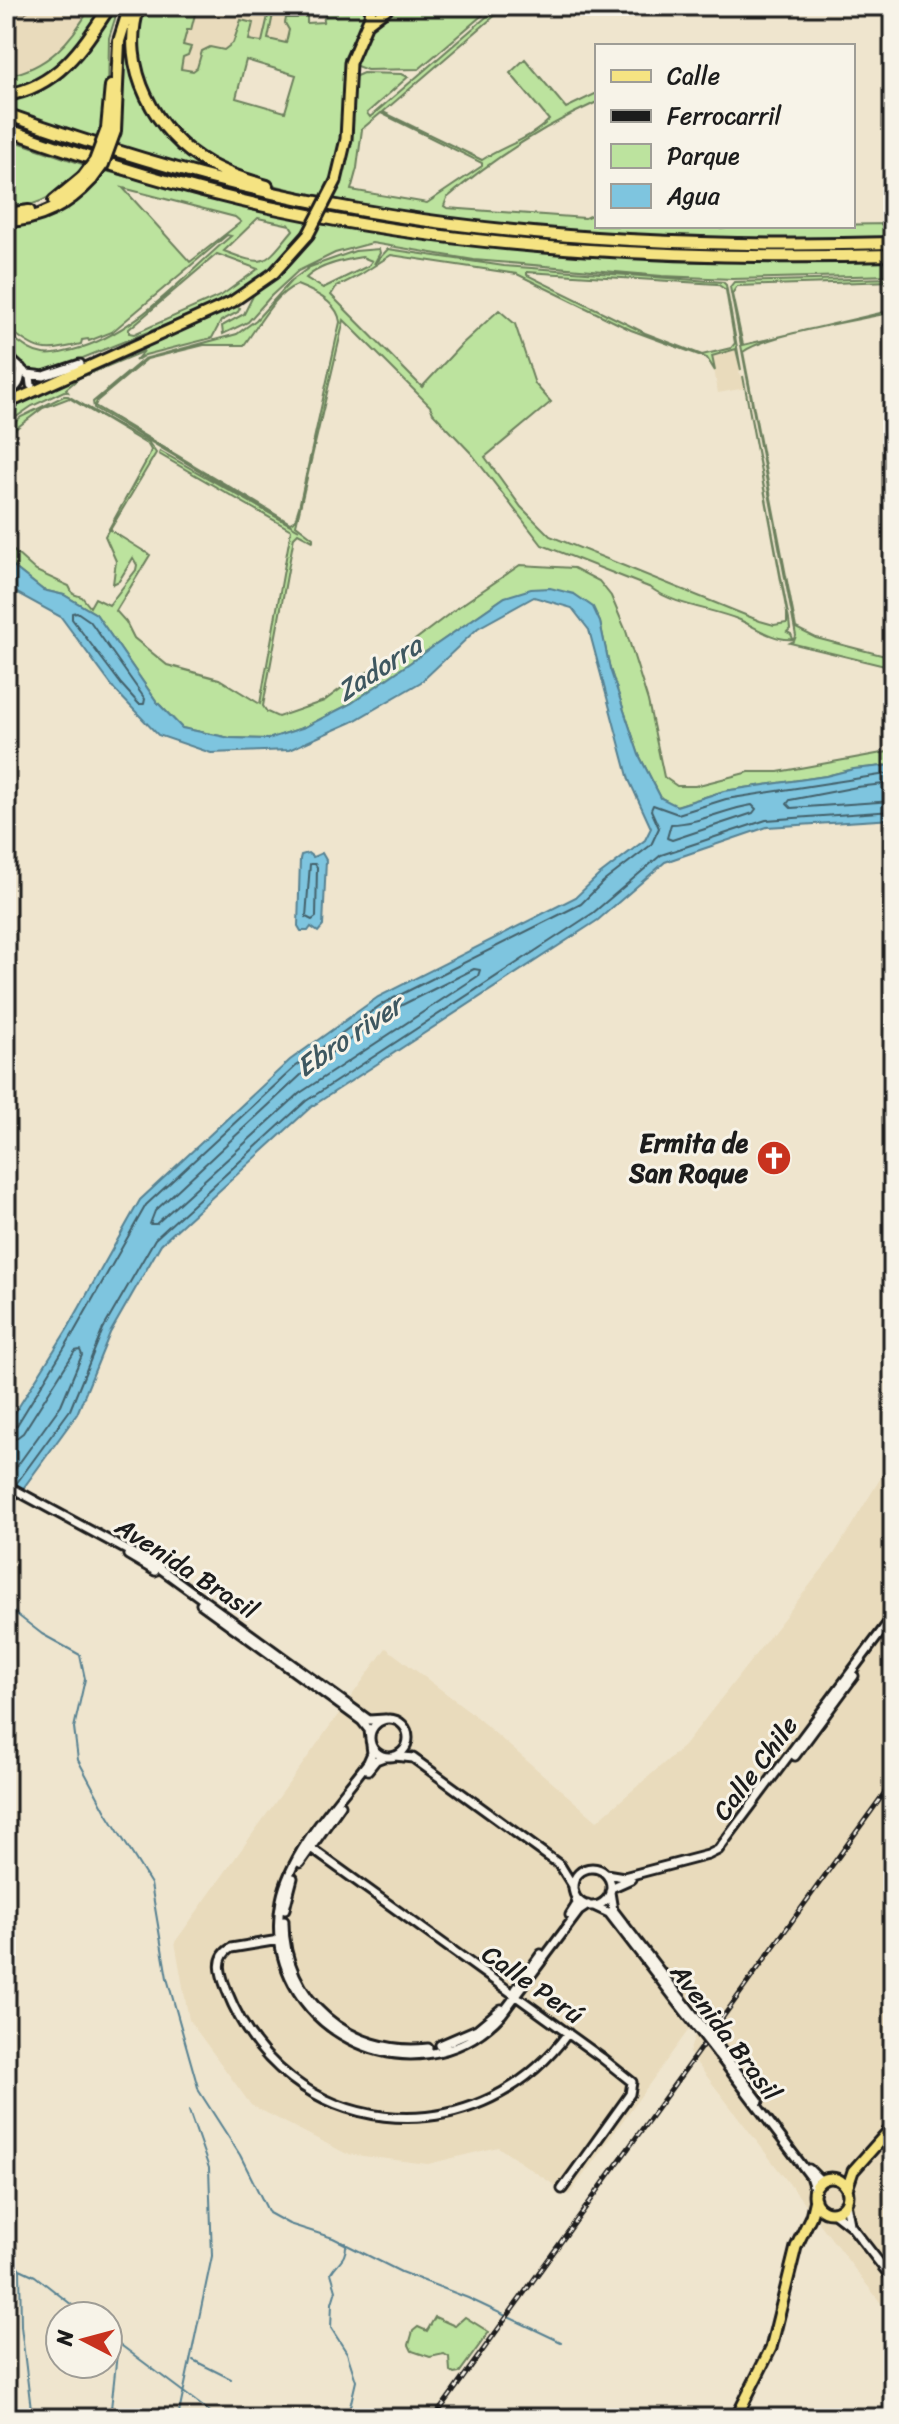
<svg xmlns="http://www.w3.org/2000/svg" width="899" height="2424" font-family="Sriracha,sans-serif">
  <rect width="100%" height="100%" fill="#efe5ce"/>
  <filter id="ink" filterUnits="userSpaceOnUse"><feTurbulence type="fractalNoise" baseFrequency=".0125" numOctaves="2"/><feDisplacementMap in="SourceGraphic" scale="16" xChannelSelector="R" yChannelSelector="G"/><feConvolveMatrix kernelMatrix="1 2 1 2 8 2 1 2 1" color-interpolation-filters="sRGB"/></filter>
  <g filter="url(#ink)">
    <path fill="#e9dbbc" d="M 6,6 L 91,6 L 79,28 L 55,56 L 38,66 L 6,76 Z
      M 197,6 L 249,6 L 248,11 L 268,16 L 262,42 L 238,34 L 234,43 L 224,50 L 202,51 L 197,68 L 193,71 L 181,69 L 183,57 L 190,47 L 183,46 L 187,29 L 191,30 Z
      M 281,6 L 300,8 L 297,19 L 291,18 L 286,43 L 268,39 L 273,14 L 279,14 Z
      M 737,348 L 741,370 L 739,372 L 742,376 L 745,388 L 718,393 L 712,356 Z
      M 893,1458 L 893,2319 L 689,2053 L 703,2010 L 569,2195 L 498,2147 L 428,2164 L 347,2154 L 251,2105 L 189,2020 L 175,1942 L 386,1648 L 468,1710 L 597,1821 L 684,1746 L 834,1554 Z"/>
    <path fill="#bce39e" stroke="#6c805d" stroke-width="2" fill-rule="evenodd" d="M 91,6 L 105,6 L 79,45 L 41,80 L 6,92 L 6,76 C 48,68 71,42 91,6 Z
      M 112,6 L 119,6 L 109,38 L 108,99 L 121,116 L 123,44 L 135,6 L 130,49 L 159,123 L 238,180 L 66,131 L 6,109 L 6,98 L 37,89 Z
      M 142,6 L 197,6 L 191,30 L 187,30 L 183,45 L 191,47 L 188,55 L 183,57 L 181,69 L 193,71 L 197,68 L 202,51 L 210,47 L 224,50 L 233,43 L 241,20 L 253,23 L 249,40 L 262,42 L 268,16 L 251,15 L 249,6 L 281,6 L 279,15 L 273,14 L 268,39 L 286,43 L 289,30 L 285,23 L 286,18 L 297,18 L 299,8 L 294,6 L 307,6 L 307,23 L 323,22 L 326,12 L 324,6 L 367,6 L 365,17 L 344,59 L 349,145 L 354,77 L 363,73 L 402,74 L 408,77 L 367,113 L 370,117 L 499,6 L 506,6 L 383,112 L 482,160 C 504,146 530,139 549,120 L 510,73 L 525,59 L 566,108 L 597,93 L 597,102 C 544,126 491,160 447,198 L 444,206 L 447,208 L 585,218 L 597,212 L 597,226 L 716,226 L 721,229 L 739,226 L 893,224 L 893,238 C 712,241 528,237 350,202 C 298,191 239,182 195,150 C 160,125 136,79 136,36 C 136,26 140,15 142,6 ZM 246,60 L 296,75 L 285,112 L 236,98 ZM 381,113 L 482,163 L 482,166 L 427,203 L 351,190 L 357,168 L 362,129 Z
      M 409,6 L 493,6 L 419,69 L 367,70 L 354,65 L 373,22 L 388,13 Z
      M 6,117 L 352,212 L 379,219 L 363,221 L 244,198 L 109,162 L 6,126 Z
      M 6,138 L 88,166 C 59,192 46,205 6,210 Z
      M 102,170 C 200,196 297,221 397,236 C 561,260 728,263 893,260 L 893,275 L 732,279 L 662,276 L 474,260 L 372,243 L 335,253 L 298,271 L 271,296 L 248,322 L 223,334 L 222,326 L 244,314 L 254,294 L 288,265 L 311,237 C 280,262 250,286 215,305 L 48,372 L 33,373 L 6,352 L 6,333 C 18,340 28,352 43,354 C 53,356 63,352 73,350 C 136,334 182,277 231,236 L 227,235 L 112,332 L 89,341 L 88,339 L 82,340 L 81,344 C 41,353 39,352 6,327 L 6,226 L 35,220 ZM 123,188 L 235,217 L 241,222 L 190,262 ZM 258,218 L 290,225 L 293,230 C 264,264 268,268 224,251 ZM 217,254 L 258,269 L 222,295 L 134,334 L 129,333 L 129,329 Z
      M 406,222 L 534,235 L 893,246 L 893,251 C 765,253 638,251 511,239 C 474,236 430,238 397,223 Z
      M 379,249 L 380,253 L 374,264 L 388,249 L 504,266 L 723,282 L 726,285 L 741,370 L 736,349 L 712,356 L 715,371 L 707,358 L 631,330 L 517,274 L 391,255 L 360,275 L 336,287 L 331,295 L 422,387 L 461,345 L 499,310 L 515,324 L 535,384 L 551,402 L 485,457 L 521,507 L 550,536 L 760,621 L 774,625 L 787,623 L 787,613 L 743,376 L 789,620 L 790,629 L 787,632 L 791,634 L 793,639 C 775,641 756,628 740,620 C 711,608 676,606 651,588 L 542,545 L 471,453 L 433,413 L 430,406 L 344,320 L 296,525 L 313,538 L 313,541 L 298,533 L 294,537 L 263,706 L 267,712 L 278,717 L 324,701 L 358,676 L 378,668 L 457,608 L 520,565 L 574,568 L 599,581 L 611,596 L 626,631 L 648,701 L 664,777 L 677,786 L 695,786 L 749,772 L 778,772 L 893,751 L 893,765 L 854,769 L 826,776 L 724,791 L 676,806 L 661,798 L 639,755 L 610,669 L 600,622 L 593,608 L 574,594 L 505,597 L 352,703 L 305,727 L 269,739 L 230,738 L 182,728 L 157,702 L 96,614 L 64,595 L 43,590 L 6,561 L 6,544 L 36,571 L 69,586 L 73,594 L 82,597 L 90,607 L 95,598 L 109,605 L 136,570 L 137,565 L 133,558 L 119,581 L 113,584 L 116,561 L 105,536 L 148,458 L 151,450 L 148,445 L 69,398 L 43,408 L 6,436 L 6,429 L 21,417 L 64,396 L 68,396 L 149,443 L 156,453 L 110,530 L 150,555 L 116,611 L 126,622 L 134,638 L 167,665 L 219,679 L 260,704 L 291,530 L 159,454 L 160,451 L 299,530 L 94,408 L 93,402 L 144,359 L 237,334 L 256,320 L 291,281 L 310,267 L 355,251 ZM 362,257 L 372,261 L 368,266 L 323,288 L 306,278 C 319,265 344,260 362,257 ZM 527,272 L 717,284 L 726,290 L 735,343 L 731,348 L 702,355 L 645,333 L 527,275 ZM 297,285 C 313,291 338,302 340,322 L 299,507 L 295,520 L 290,523 L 95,406 L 97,401 L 147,359 L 204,345 L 244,345 C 258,326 275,293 297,285 Z
      M 893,278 L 893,281 L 737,286 L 732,294 L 743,345 L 893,310 L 893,312 C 859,320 767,334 743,352 L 796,628 L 816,638 L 893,658 L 893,668 L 790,643 L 794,641 L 796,636 L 730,287 L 734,282 Z
      M 235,306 L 240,308 L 238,312 L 221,321 L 212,338 L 145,355 L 135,361 L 144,351 L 79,378 L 66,389 L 68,392 L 64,391 L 32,406 L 6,424 L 6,407 Z
      M 435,2317 L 455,2326 L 465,2317 L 489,2332 L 459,2373 L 454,2374 L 450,2371 L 449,2357 L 444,2354 L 430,2357 L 412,2351 L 409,2345 L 413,2331 L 418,2327 L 427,2331 Z"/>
    <path fill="#7ec5df" stroke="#578191" stroke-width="2" d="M 6,561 L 43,590 L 64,595 L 96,614 L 157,702 L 182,728 L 230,738 L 268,739 L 305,727 L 352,703 L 505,597 L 531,589 L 550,588 L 574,594 L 593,607 L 600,622 L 610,669 L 639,755 L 661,798 L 677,806 L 724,791 L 826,776 L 854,769 L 893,765 L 893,819 L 767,827 L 665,862 L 598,920 L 311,1107 L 161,1244 L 110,1333 L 77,1414 L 6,1512 L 6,1427 L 68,1328 L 140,1200 L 290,1060 L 378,997 L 576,897 L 598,876 L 645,840 L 651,828 L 629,780 L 589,630 L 572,608 L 534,597 L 478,628 L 421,682 L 352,722 L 289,750 L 211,753 L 158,735 L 115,690 L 61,617 L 6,587 Z
      M 308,853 L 313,857 L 322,853 L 326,860 L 323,926 L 318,932 L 311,927 L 308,931 L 301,931 L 298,926 L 300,859 L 301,855 Z"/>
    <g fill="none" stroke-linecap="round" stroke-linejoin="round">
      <path stroke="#43606a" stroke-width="2" d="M 72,613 L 77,612 L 90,621 L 145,699 L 144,704 L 139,704 L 121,684 L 72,619 Z
        M 893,783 L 857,787 L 790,800 L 787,804 L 791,808 L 893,801
        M 752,805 L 756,809 L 753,813 L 672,840 L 667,838 L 671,824 C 698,824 725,809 752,805 Z
        M 310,864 L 315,864 L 317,867 L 316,917 L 312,920 L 306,917 Z
        M 474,969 L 480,970 L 478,976 L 300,1093 L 156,1224 L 150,1224 L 155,1211 L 302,1074 L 388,1012 Z
        M 6,1430 L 17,1425 L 74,1332 L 146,1205 L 295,1067 L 382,1004 L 581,904 L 603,882 L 651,845 L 659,828 L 651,810 L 653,805 L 678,814 L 726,799 L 893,773
        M 6,1440 L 15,1439 L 23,1433 L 75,1351 L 80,1350 L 82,1355 L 61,1405 L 7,1480
        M 16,1484 L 70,1410 L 103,1329 L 155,1239 L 306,1101 L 593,913 L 661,855 L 766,820 L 893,811"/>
      <path stroke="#578191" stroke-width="2" d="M 6,1606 L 42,1634 L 80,1655 L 85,1679 L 74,1728 L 78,1760 L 106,1812 L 151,1884 L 167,1978 L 199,2091 L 240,2155 L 269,2213 L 289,2224 L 333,2238 L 401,2272 L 468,2298 L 561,2342
        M 6,2240 L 12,2246 L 14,2262 L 20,2269 L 35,2276 L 86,2316
        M 346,2243 C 347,2259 338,2261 331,2273 L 336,2290 L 332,2303 L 331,2328 L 347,2353 L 356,2381 L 349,2411
        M 20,2269 L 21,2326 L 32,2418
        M 108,2333 L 118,2343 L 218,2418
        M 193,2360 L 231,2379
        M 110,2418 L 118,2344
        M 178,2418 L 212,2256 L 209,2168 L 189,2111"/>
      <g stroke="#1c1c1c" stroke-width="13">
        <path id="minor" d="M 12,6 L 25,6
          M 6,355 L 30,377 L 31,385
          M 28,374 L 44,376 L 80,364
          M 6,394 C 19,387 21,382 21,368
          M 6,1485 L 158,1567 L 369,1720 L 385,1719
          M 128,1555 L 155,1571
          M 201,1604 L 362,1721 L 369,1730 L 370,1739
          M370 1738a19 19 0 1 1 38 0a19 19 0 1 1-38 0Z
          M 371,1745 L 372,1753 L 368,1762 C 338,1802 291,1850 281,1900 C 257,2025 415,2109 502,2014 L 579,1911 L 588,1905
          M 395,1756 L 413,1758 L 560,1865 L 573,1886
          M 795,1756 L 854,1676
          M 368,1770 L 376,1760 L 384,1757
          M 308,1846 L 602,2058 L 632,2082 L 630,2094 L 562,2189
          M 300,1863 L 341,1805
          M573 1887a19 19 0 1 1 38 0a19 19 0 1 1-38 0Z
          M 606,1874 L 624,1877 L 708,1855 L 718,1850 L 893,1616
          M 611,1888 L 631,1879
          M 610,1892 L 613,1910 L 699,2022
          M 594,1906 L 609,1913 L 696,2026
          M 285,1909 L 293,1878
          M 570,1915 L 577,1904 L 575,1895
          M 284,1921 C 283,2000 351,2057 428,2048
          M 279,1940 L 231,1948 C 214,1958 221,1975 227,1991 C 286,2141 474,2161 568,2033
          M 516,1989 L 541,1954
          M 440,2045 L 477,2029 L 501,2009
          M 720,2049 L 759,2101
          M 717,2053 L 810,2176 L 815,2192
          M 809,2169 L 819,2179 L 827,2179
          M 846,2203 L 850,2224
          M 833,2212 L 851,2226 L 893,2280"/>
      </g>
      <g stroke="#1c1c1c" stroke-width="15">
        <path id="major" d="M 368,23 L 389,7
          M 336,181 L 346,139 L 350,63 L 370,16 L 371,6
          M 6,404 L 232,302 L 274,273 L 308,235
          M814 2195a17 17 0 1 1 34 0a17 17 0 1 1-34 0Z
          M 847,2189 L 853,2171 L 893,2126
          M 736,2418 L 771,2348 L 796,2247 L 811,2216 L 815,2199"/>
      </g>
      <g stroke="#1c1c1c" stroke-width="16">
        <path id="highway" d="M 139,6 C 118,66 156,135 209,164 C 227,174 247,180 267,186
          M 6,95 C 58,87 83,47 110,6
          M 6,114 C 94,145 182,173 273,193 C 475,238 687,249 893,243
          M 6,129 C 95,161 186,190 279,209 C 480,251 688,260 893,255
          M 107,129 L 111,86
          M 115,131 L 119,41 L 130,6
          M 54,201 L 83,177
          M 6,214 L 29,211
          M 6,221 C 40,220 69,204 92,179"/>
      </g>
      <use href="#minor" stroke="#f7f3e8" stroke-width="7"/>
      <use href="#major" stroke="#f5e382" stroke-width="9"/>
      <use href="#highway" stroke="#f5e382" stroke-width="10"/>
      <g stroke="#1c1c1c" stroke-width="5">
        <path id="rail" d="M 434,2418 L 893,1781"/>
      </g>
      <use href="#rail" stroke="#f7f3e8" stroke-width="2" stroke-dasharray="6" stroke-linecap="butt"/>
      <g stroke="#1c1c1c" stroke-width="13" stroke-linecap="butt">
        <path id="minor-bridge" d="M 699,2022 L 720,2049
          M 696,2026 L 717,2053"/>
      </g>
      <g stroke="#1c1c1c" stroke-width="15" stroke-linecap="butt">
        <path id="major-bridge" d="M 308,235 L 336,181"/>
      </g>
      <g stroke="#1c1c1c" stroke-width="16" stroke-linecap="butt">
        <path id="highway-bridge" d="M 83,177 L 95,161 L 107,129
          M 92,179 L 103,164 L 115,131"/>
      </g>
      <use href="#minor-bridge" stroke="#f7f3e8" stroke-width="7"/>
      <use href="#major-bridge" stroke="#f5e382" stroke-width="9"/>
      <use href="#highway-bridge" stroke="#f5e382" stroke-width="10"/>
    </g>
  </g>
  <defs>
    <g id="church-disc" transform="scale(1.8)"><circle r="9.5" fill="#c8321e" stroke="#f7f3e8"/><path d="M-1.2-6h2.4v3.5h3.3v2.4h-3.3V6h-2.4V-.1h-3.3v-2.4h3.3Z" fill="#fff"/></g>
  </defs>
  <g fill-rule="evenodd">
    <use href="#church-disc" x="774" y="1158"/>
  </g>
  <g text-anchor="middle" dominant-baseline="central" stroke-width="6" stroke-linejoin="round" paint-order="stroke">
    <g font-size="26" font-weight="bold" fill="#1c1c1c" stroke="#f7f3e8" text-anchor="end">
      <text x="748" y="1143">Ermita de<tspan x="748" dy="30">San Roque</tspan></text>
    </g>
    <g font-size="26" fill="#1c1c1c" stroke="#f7f3e8">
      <text transform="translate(187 1568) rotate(33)">Avenida Brasil</text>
      <text transform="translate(755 1768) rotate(-53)">Calle Chile</text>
      <text transform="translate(533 1984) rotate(35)">Calle Perú</text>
      <text transform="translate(726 2032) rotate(53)">Avenida Brasil</text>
    </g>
    <g font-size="28" font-style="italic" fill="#3e5760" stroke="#f7f3e8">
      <text transform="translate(379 668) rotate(-33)">Zadorra</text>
      <text transform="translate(349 1036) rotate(-34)">Ebro river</text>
    </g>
  </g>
  <rect width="899" height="2424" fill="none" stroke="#f7f3e8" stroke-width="32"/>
  <rect x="16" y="16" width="867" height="2392" fill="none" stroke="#1c1c1c" stroke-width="3" filter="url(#ink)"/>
  <rect x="595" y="44" width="260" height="184" fill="#f7f3e8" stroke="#9f9d96" stroke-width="2"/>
  <rect x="611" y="70" width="40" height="12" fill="#f5e382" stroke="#9f9d96" stroke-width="2"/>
  <text x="667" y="84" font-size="24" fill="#1c1c1c">Calle</text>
  <rect x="611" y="110" width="40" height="12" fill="#1c1c1c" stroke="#9f9d96" stroke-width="2"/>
  <text x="667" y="124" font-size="24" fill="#1c1c1c">Ferrocarril</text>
  <rect x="611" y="144" width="40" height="24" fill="#bce39e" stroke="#9f9d96" stroke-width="2"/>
  <text x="667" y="164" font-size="24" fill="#1c1c1c">Parque</text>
  <rect x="611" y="184" width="40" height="24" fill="#7ec5df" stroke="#9f9d96" stroke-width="2"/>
  <text x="667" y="204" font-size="24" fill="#1c1c1c">Agua</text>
  <g transform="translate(84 2340) rotate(276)"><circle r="38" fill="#f7f3e8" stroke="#9f9d96" stroke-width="2"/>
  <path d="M0-6L14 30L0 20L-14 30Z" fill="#c8321e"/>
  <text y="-12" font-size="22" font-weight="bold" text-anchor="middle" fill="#1c1c1c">N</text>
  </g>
</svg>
